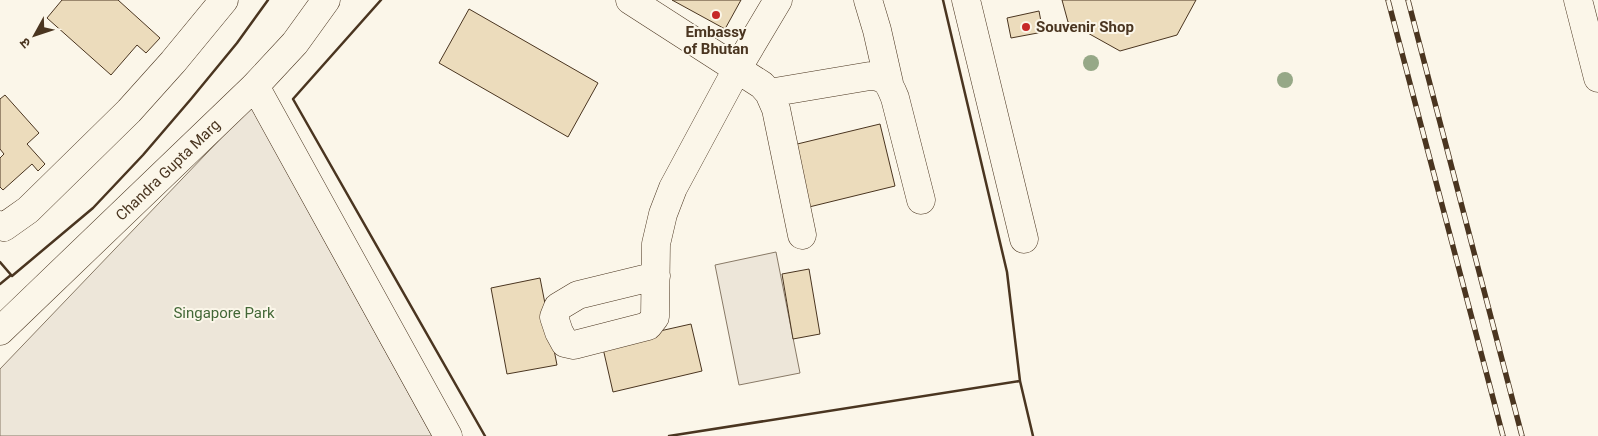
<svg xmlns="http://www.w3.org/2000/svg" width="1598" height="436" font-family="Roboto,'Noto Sans Devanagari',sans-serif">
  <rect width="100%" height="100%" fill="#fbf6e9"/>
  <path fill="#ede6d9" stroke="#887966" d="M 251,107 L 432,436 L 0,436 L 0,369 Z
    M 776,252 L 800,373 L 739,385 L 715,265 Z"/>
  <path fill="#ecdcbc" stroke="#4a3520" d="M 62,0 L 118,0 L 160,38 L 146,53 L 137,45 L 111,75 L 47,18 Z
    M 672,0 L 741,0 L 725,29 Z
    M 1062,0 L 1196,0 L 1177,35 L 1120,51 L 1068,22 Z
    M 469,9 L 598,83 L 568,137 L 439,63 Z
    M 1039,11 L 1043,32 L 1011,38 L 1007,18 Z
    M 5,95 L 39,133 L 27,144 L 45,164 L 38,171 L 32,164 L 3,190 L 0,187 L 0,158 L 4,154 L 0,149 L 0,99 Z
    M 880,124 L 895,186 L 805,208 L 789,146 Z
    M 809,269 L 820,334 L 793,339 L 782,274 Z
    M 540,278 L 557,365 L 507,374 L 491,288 Z
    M 691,324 L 702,371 L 613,392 L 602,344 Z"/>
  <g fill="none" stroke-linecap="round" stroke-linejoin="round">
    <g stroke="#4a3520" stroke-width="29">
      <path id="minor" d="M 630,0 L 762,85 L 769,93 L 776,109 L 802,235
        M 868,0 L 877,30 L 889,83
        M 966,0 L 1024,239
        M 1578,0 L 1598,78
        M 255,86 L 448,436
        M 769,93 L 870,76 C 887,77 889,83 895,98 L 921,200
        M 0,225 L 4,227 L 28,210 L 129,111 L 173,62 L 224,0
        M 656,276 L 578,295 L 558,307 L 554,317 L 559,332 L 565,343 L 574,345 L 648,326 L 655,317 L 656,244 L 663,214 L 673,188 L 737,69 L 778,0
        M 0,331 L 255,86 L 295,43 L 326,0"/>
    </g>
    <use href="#minor" stroke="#fbf6e9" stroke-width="28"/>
    <g stroke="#4a3520" stroke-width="5.5">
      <path id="rail" d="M 1388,0 L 1503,436
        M 1408,0 L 1522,436"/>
    </g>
    <use href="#rail" stroke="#fbf6e9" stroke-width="4" stroke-dasharray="11" stroke-linecap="butt"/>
    <path stroke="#4a3520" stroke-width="2.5" d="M 381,0 L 293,99 L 485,436
      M 0,262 L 12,276 L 93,208 L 143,155 L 191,99 L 237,43 L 268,0
      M 0,284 L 11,275
      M 1020,381 L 1033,436
      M 669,436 L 1020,381 L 1007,272 L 943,0"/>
  </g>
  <g fill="#96a887">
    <circle cx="1091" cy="63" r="8"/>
    <circle cx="1285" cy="80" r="8"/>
  </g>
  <g fill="#c62828" stroke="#fbf6e9" stroke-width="2">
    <circle cx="716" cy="15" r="5"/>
    <circle cx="1026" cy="27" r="5"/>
  </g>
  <g text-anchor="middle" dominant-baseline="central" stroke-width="4" stroke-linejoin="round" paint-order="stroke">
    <g font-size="15" font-weight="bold" fill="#4a3520" stroke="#fbf6e9" text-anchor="start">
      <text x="1036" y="27">Souvenir Shop</text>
      <text x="716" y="32" text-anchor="middle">Embassy<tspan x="716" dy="17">of Bhutan</tspan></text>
    </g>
    <g font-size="15" fill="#4a3520" stroke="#fbf6e9">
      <text transform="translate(168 170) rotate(-44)">Chandra Gupta Marg</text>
    </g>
    <g font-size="15" fill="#436837" stroke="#fbf6e9">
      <text x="224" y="313">Singapore Park</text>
    </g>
  </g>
  <g transform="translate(35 35) rotate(230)" stroke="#fbf6e9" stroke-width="4" paint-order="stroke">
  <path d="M0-4L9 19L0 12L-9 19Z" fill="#4a3520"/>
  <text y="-8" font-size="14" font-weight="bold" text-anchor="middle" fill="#4a3520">उ</text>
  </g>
</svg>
